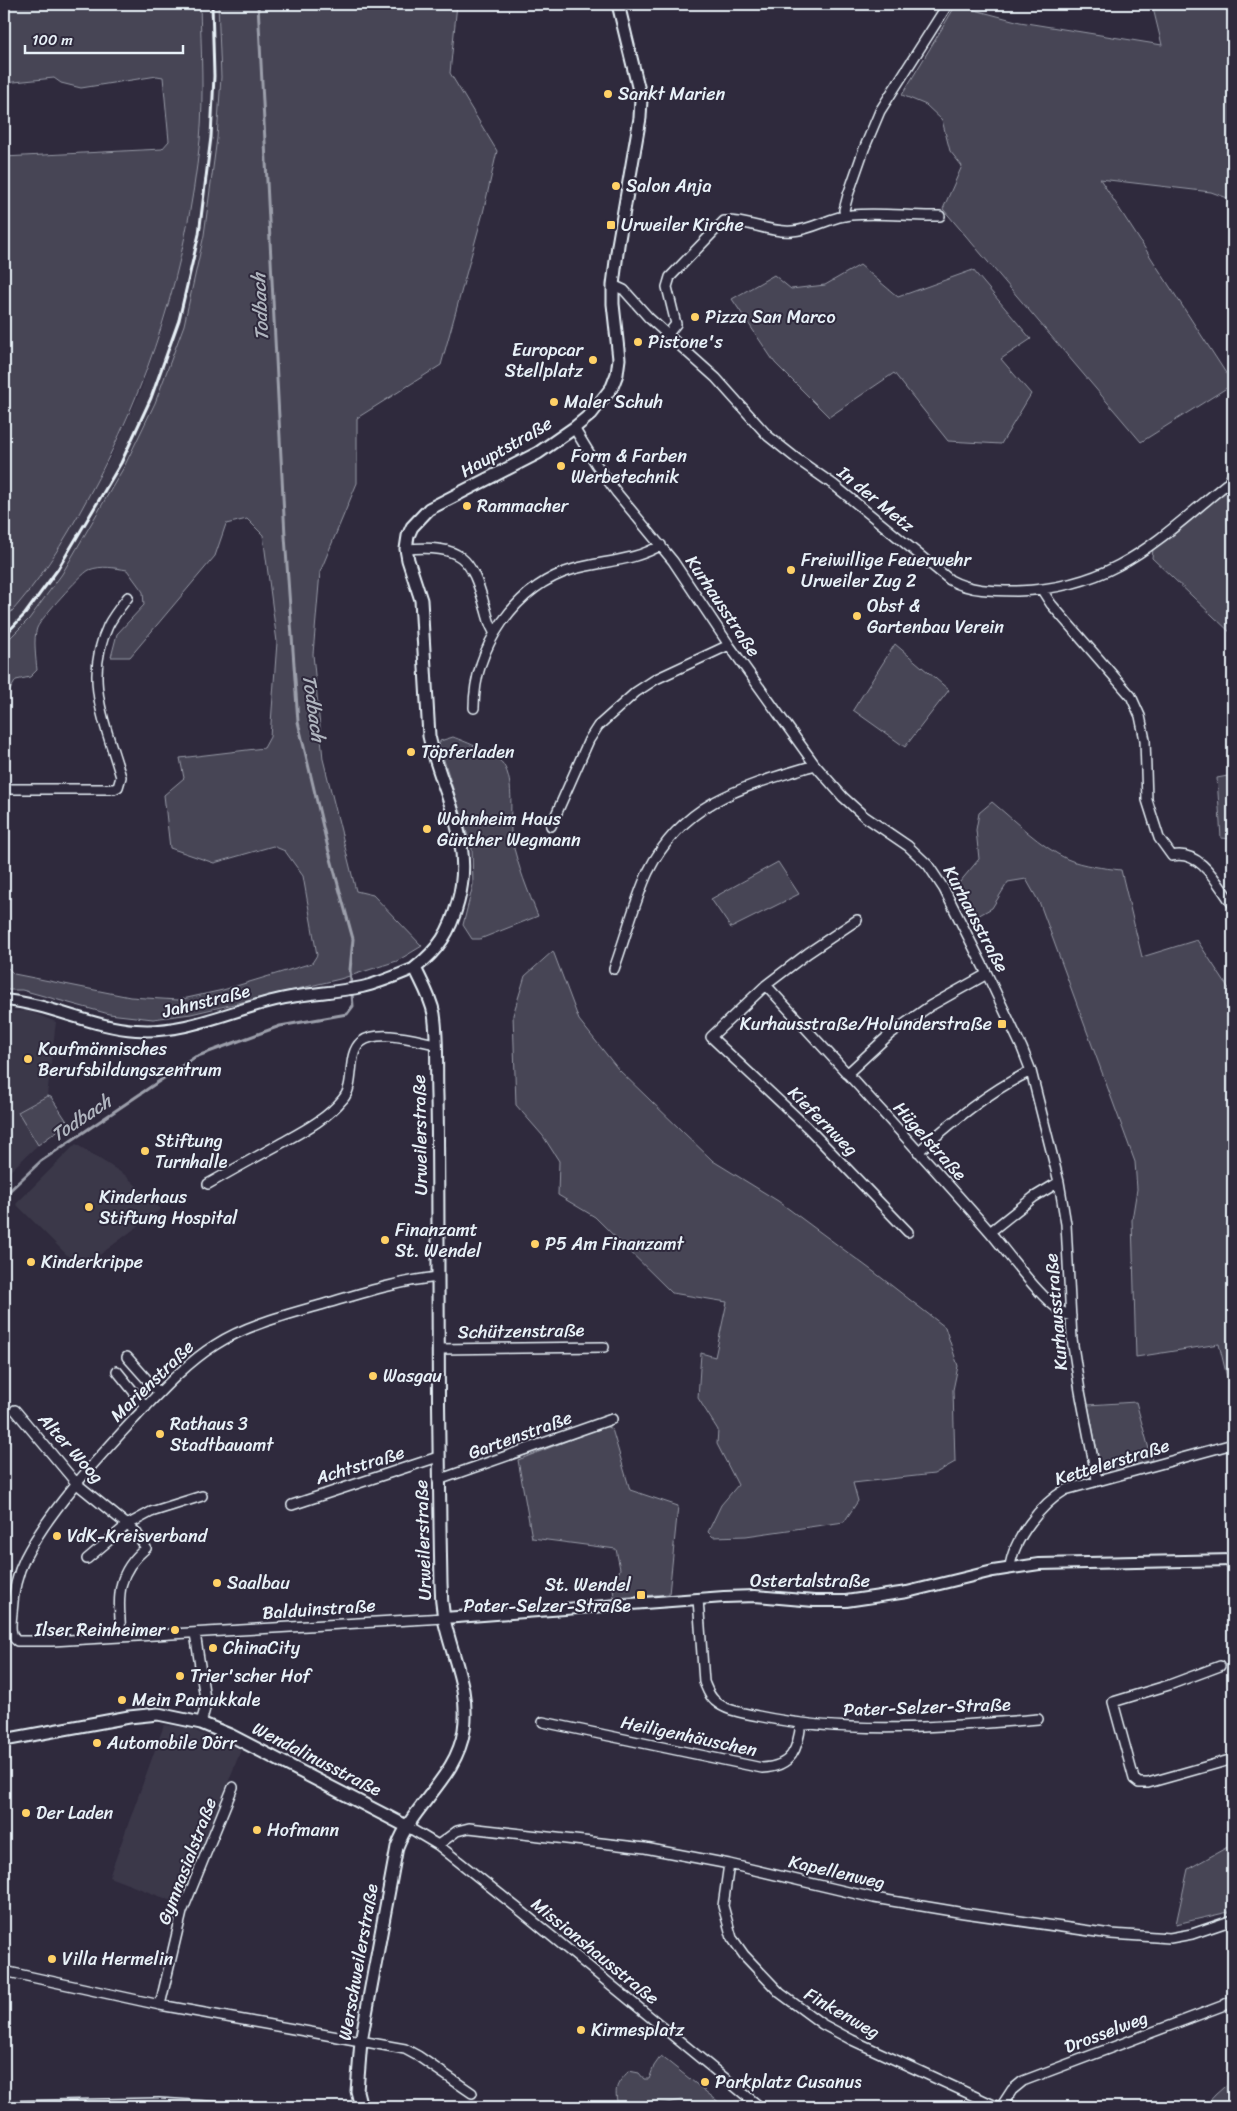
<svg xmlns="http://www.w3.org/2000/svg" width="1237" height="2111" font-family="Sriracha,sans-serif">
  <rect width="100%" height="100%" fill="#2f2a3d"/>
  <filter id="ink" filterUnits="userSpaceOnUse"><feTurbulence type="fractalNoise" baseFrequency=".02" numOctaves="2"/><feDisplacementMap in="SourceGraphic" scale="10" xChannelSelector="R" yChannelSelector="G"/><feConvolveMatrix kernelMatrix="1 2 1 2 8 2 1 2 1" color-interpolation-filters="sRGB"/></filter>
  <g filter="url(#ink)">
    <path fill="#3b3749" d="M 200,4 L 218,4 L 221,77 L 217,138 L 204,235 L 184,325 L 155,403 L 124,467 L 62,574 L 29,619 L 4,644 L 4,620 L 17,606 L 50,563 L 110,458 L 140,392 L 166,316 L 187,230 L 200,139 L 202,76 Z
      M 4,1011 L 28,1011 L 56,1022 L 47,1096 L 18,1112 L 38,1145 L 4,1177 Z
      M 76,1144 L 125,1175 L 161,1209 L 81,1269 L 16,1204 Z
      M 164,1725 L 189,1728 L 241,1750 L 180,1904 L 109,1877 Z"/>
    <path fill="#464455" stroke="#979aa6" d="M 4,4 L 200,4 C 201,49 204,95 200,140 C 186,270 150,384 87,499 C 64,542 38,584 4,620 L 4,157 L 162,149 L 169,141 L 163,77 L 157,76 L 81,88 L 61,83 L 54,78 L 4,83 Z
      M 218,4 L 457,4 L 450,73 L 497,151 L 483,213 L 441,365 L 357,418 L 357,483 L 320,572 L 313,654 L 323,759 L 356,891 L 373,895 L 422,946 L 397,961 L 340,979 L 191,1014 L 153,1019 L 109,1014 L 22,990 L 4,990 L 4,933 L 7,967 L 14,974 L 130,997 L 178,1000 L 223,990 L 312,963 L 317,955 L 303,876 L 285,851 L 273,846 L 214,863 L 170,848 L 164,795 L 184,778 L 180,758 L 264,748 L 270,737 L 277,642 L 263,535 L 247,519 L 226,524 L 215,556 L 130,657 L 111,657 L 117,634 L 144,605 L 143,592 L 127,570 C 115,568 102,565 89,570 C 80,575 41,618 37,628 C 33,638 36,660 37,670 L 30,677 L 16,680 L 4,700 L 4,644 L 29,619 L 62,574 L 124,467 L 155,403 L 184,325 L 204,235 L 217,138 L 221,77 Z
      M 1152,4 L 1233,4 L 1233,200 L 1211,192 L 1100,179 L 1233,384 L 1141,442 L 943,209 L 962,166 L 950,151 L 942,120 L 926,105 L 902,95 L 956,5 L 1020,22 L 1162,45 Z
      M 860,265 L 898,297 L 973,270 L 1031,339 L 1001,359 L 1031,394 L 1001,444 L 948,441 L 894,373 L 829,417 L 775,363 L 732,299 L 774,275 L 791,289 L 825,285 Z
      M 1233,484 L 1233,635 L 1152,558 L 1153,549 Z
      M 895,644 L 949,690 L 905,747 L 853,710 Z
      M 453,737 C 466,742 495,753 503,764 C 516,783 508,818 512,840 C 518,867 528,891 538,916 L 480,939 L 472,939 L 463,925 L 473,885 L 472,849 L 439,744 L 440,741 Z
      M 1233,775 L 1233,839 L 1221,838 L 1217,778 Z
      M 992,802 C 1015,821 1040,846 1067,859 C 1083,866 1104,868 1121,870 L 1142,957 L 1197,940 L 1233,995 L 1233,1402 L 1219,1344 L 1136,1357 L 1132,1220 L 1137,1189 L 1135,1162 L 1040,904 L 1026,879 L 1008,882 L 992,908 L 974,918 L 963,900 L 959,883 L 979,859 L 976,830 L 979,813 Z
      M 778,862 L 799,894 L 731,928 L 711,899 Z
      M 553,951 L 579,1020 L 618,1069 L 713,1161 L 778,1201 L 874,1272 L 945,1327 L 958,1366 L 953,1390 L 955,1462 L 934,1474 L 853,1483 L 858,1501 L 844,1522 L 746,1536 L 713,1537 L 708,1532 L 721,1505 L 738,1485 L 717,1444 L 718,1430 L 698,1398 L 701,1353 L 715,1357 L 727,1302 L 672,1293 L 595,1217 L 558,1195 L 559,1161 L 543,1136 L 516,1105 L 513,1015 L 525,976 Z
      M 47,1096 L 51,1097 L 68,1123 L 38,1145 L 18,1112 Z
      M 1136,1402 L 1152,1460 L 1109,1472 L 1100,1466 L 1088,1405 Z
      M 605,1426 L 612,1429 L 630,1490 L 678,1506 L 669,1594 L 614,1598 L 613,1588 L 620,1569 L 616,1549 L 532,1538 L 518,1460 Z
      M 1233,1844 L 1233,1911 L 1176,1924 L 1188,1869 Z
      M 661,2056 L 725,2107 L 708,2107 L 681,2100 L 648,2107 L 618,2106 C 614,2088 616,2084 629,2071 L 639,2073 L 644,2079 L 649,2079 L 654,2066 Z
      M 1233,2079 L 1233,2107 L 1204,2107 L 1215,2095 Z"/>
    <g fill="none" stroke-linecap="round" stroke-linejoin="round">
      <path stroke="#9c9fab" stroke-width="3" d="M 4,1196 L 41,1161 L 195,1057 L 280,1026 L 347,1014 L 353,1006 L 350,970 L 353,939 L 328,848 L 298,722 L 285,536 L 258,4"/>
      <g stroke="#e8f1f8" stroke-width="12">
        <path id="minor" d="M 845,216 L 844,210 L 848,195 L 864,149 L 880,111 L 948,4
          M 613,285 L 624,290 L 649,318 L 716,378 L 768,436 L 797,459 L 834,485 L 950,580 C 970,591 993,591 1017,591 C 1115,588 1157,540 1229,482 L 1233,474
          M 668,334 L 676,324 L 667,287 L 670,277 L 724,221 C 748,220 769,233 792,231 C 813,230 831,216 851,215 C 881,212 911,217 940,216
          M 574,428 L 596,464 L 617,493 L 673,561 L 729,645 L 815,765 L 843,797 L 864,816 L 908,846 L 928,865 L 944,889 L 987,974 L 1022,1048 L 1031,1071 L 1059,1182 L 1066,1224 L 1072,1339 L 1080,1391 L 1097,1480
          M 406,549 C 461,545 471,556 485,607 C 488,616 489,626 495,633
          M 1042,590 L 1051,604 L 1131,696 L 1140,716 L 1145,740 L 1147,800 L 1159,838 L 1172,856 C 1201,849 1218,885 1233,905
          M 474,708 C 474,648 515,586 574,569 C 603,561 635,561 661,545
          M 4,789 L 114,789 L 118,787 L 121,777 C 106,725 83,679 108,626 C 113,616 121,606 128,597
          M 551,826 L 589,740 L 598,726 L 636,692 L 656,679 L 729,645
          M 857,920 L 808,953 L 766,985 L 711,1037 L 807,1127 L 908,1232
          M 614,969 C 625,939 635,900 648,872 C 683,801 745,786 815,765
          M 766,985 C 841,1067 917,1148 990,1232 C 1008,1253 1047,1309 1071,1316
          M 847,1074 L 890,1034 L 930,1006 L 987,974
          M 918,1152 C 953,1121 989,1091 1031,1071
          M 208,1184 C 231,1171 254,1158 278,1145 C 301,1132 326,1120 343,1099 C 356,1084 346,1055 361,1042 C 378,1029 415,1040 436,1044
          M 990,1232 L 1034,1197 L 1059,1182
          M 438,1277 C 398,1281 359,1294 321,1305 C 286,1315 246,1325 215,1345 C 185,1364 161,1391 137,1416 C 99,1457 50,1509 25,1558 C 16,1576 13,1594 12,1613 C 11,1623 9,1635 17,1641 L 52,1641 L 444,1618
          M 438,1349 L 604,1347
          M 127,1357 L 159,1393
          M 117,1371 L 146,1407
          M 15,1410 L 77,1484 L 136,1532 L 146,1548 C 114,1575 119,1598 121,1636
          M 438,1480 L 612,1419
          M 292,1505 L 438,1457
          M 87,1559 L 127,1525 L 151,1512 L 202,1496
          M 1010,1567 C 1013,1540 1041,1504 1065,1490 L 1233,1444
          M 698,1599 L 704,1682 C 707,1689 709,1696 715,1701 C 726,1711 744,1713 758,1716 C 849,1735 946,1727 1038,1719
          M 195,1633 L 206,1705 L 201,1723
          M 1220,1666 L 1169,1685 L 1113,1702 L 1134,1779 L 1139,1783 L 1148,1783 L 1233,1759
          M 543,1722 L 762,1768 C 792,1767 798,1749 801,1723
          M 406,1826 L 438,1845 L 521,1911 L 760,2107
          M 438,1845 L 457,1831 L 469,1828 L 645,1848 L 729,1864 L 874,1898 L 964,1913 L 1111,1934 L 1170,1938 L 1192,1934 L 1233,1920
          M 729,1864 L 723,1906 L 732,1938 L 744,1955 L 780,1993 L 822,2024 L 852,2040 L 998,2107
          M 4,1971 L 160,2005 L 405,2049 L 418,2056 L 472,2093
          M 160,2005 L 182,1912 L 233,1787
          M 4,2106 L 159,2103 L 223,2107
          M 1001,2107 L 1012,2090 L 1023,2081 L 1222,2006 L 1233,2000"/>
      </g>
      <g stroke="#e8f1f8" stroke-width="14">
        <path id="tertiary" d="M 4,1000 C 51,1004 91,1027 136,1030 C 185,1034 229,1011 276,1000 C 304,993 333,993 362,987 C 380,983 398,975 415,968
          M 444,1618 L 724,1597 L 755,1596 L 814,1601 L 846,1601 L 907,1592 L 993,1571 L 1039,1564 L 1233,1560"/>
      </g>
      <g stroke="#e8f1f8" stroke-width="15">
        <path id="secondary" d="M 4,1740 L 129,1717 L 158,1714 L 201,1723 L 230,1735 L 406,1826
          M 361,2107 L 357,2091 L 361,2041 L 397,1847 C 413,1804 457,1777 464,1730 C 470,1690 452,1657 444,1619 C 442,1607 441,1595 441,1583 C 439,1481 438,1380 438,1278 C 438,1217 438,1157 437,1096 C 436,1069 438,1041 434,1014 C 431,998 422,983 415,968 C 439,949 450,932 458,902 C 475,839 442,795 429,736 L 421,600 L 408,560 L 406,549 L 408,536 L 412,527 L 429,509 L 538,453 L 574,428 L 591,414 L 612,387 L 617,374 L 619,359 L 613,304 L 613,285 L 618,245 L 640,118 L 641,99 L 618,4"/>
      </g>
      <use href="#minor" stroke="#2f2a3d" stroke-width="9"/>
      <use href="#tertiary" stroke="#2f2a3d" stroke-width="10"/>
      <use href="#secondary" stroke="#2f2a3d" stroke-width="11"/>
      <path stroke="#e8f1f8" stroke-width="3" d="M 4,636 L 25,614 L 58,569 L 121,463 L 151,398 L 179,320 L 199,234 L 211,137 L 214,76 L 212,4"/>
    </g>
  </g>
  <g fill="#ffd166" stroke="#2f2a3d" stroke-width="2">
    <circle cx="608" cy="94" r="5"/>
    <circle cx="616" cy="186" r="5"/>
    <rect x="606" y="220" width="10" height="10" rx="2.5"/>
    <circle cx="695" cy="317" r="5"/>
    <circle cx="638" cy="342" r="5"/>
    <circle cx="593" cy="360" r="5"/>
    <circle cx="554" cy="402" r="5"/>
    <circle cx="561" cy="466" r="5"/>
    <circle cx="467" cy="506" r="5"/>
    <circle cx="791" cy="570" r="5"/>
    <circle cx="857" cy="616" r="5"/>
    <circle cx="411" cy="752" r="5"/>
    <circle cx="427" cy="829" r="5"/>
    <rect x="997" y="1019" width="10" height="10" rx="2.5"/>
    <circle cx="28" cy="1059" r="5"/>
    <circle cx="145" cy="1151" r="5"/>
    <circle cx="89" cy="1207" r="5"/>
    <circle cx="385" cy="1240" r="5"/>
    <circle cx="535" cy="1244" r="5"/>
    <circle cx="31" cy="1262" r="5"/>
    <circle cx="373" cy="1376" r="5"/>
    <circle cx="160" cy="1434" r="5"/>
    <circle cx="57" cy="1536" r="5"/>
    <circle cx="217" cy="1583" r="5"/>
    <rect x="636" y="1590" width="10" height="10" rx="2.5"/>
    <circle cx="175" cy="1630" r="5"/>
    <circle cx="213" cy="1648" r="5"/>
    <circle cx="180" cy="1676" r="5"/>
    <circle cx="122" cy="1700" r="5"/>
    <circle cx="97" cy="1743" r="5"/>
    <circle cx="26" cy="1813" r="5"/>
    <circle cx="257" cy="1830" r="5"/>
    <circle cx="52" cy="1959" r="5"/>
    <circle cx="581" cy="2030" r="5"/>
    <circle cx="705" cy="2082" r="5"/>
  </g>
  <g text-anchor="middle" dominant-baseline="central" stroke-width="4" stroke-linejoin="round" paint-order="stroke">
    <g font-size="18" fill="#e8f1f8" stroke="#2f2a3d" text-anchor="start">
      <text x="618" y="94">Sankt Marien</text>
      <text x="626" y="186">Salon Anja</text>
      <text x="621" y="225">Urweiler Kirche</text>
      <text x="705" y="317">Pizza San Marco</text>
      <text x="648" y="342">Pistone's</text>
      <text x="583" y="350" text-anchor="end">Europcar<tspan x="583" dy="21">Stellplatz</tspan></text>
      <text x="564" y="402">Maler Schuh</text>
      <text x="571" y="456">Form &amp; Farben<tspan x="571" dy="21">Werbetechnik</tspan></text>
      <text x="477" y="506">Rammacher</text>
      <text x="801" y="560">Freiwillige Feuerwehr<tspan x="801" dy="21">Urweiler Zug 2</tspan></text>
      <text x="867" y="606">Obst &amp;<tspan x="867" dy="21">Gartenbau Verein</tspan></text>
      <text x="421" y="752">Töpferladen</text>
      <text x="437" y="819">Wohnheim Haus<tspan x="437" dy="21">Günther Wegmann</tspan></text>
      <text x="992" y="1024" text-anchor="end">Kurhausstraße/Holunderstraße</text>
      <text x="38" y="1049">Kaufmännisches<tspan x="38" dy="21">Berufsbildungszentrum</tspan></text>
      <text x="155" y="1141">Stiftung<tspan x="155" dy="21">Turnhalle</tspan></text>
      <text x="99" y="1197">Kinderhaus<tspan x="99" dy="21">Stiftung Hospital</tspan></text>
      <text x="395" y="1230">Finanzamt<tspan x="395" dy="21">St. Wendel</tspan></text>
      <text x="545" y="1244">P5 Am Finanzamt</text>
      <text x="41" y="1262">Kinderkrippe</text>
      <text x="383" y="1376">Wasgau</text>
      <text x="170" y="1424">Rathaus 3<tspan x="170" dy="21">Stadtbauamt</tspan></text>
      <text x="67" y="1536">VdK-Kreisverband</text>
      <text x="227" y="1583">Saalbau</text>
      <text x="631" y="1585" text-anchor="end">St. Wendel<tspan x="631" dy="21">Pater-Selzer-Straße</tspan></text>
      <text x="165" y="1630" text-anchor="end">Ilser Reinheimer</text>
      <text x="223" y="1648">ChinaCity</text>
      <text x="190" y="1676">Trier'scher Hof</text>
      <text x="132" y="1700">Mein Pamukkale</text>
      <text x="107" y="1743">Automobile Dörr</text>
      <text x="36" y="1813">Der Laden</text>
      <text x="267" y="1830">Hofmann</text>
      <text x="62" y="1959">Villa Hermelin</text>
      <text x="591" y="2030">Kirmesplatz</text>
      <text x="715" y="2082">Parkplatz Cusanus</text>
    </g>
    <g font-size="18" fill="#e8f1f8" stroke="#2f2a3d">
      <text transform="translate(506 447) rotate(-30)">Hauptstraße</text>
      <text transform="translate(876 499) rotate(39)">In der Metz</text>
      <text transform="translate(723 606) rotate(56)">Kurhausstraße</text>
      <text transform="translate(976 919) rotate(62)">Kurhausstraße</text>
      <text transform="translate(206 1001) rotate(-14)">Jahnstraße</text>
      <text transform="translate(823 1121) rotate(45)">Kiefernweg</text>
      <text transform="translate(420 1135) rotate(-91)">Urweilerstraße</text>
      <text transform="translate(930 1141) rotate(48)">Hügelstraße</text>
      <text transform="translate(1056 1312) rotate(-95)">Kurhausstraße</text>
      <text transform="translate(521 1331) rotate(-1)">Schützenstraße</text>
      <text transform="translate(152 1381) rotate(-44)">Marienstraße</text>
      <text transform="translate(520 1435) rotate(-20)">Gartenstraße</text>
      <text transform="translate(71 1448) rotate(48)">Alter Woog</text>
      <text transform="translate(1112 1462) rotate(-17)">Kettelerstraße</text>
      <text transform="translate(360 1465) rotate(-17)">Achtstraße</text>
      <text transform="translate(423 1540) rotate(-92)">Urweilerstraße</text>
      <text x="810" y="1581">Ostertalstraße</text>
      <text transform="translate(319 1609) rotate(-4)">Balduinstraße</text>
      <text transform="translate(927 1707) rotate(-2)">Pater-Selzer-Straße</text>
      <text transform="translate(689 1736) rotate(12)">Heiligenhäuschen</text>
      <text transform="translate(317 1759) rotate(27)">Wendalinusstraße</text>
      <text transform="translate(187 1861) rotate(-69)">Gymnasialstraße</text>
      <text transform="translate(837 1872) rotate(13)">Kapellenweg</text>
      <text transform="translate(595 1951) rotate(39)">Missionshausstraße</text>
      <text transform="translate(358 1962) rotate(-80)">Werschweilerstraße</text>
      <text transform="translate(842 2013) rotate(30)">Finkenweg</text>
      <text transform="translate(1106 2032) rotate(-21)">Drosselweg</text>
    </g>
    <g font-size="19" font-style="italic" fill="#afb4be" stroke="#2f2a3d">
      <text transform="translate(260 307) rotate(-93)">Todbach</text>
      <text transform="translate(314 708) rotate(82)">Todbach</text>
      <text transform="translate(81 1118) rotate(-34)">Todbach</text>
    </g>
  </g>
  <rect width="1237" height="2111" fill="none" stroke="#2f2a3d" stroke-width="20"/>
  <rect x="10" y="10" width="1217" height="2091" fill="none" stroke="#e8f1f8" stroke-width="2" filter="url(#ink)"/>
  <path d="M25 45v8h158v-8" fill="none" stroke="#e8f1f8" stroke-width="2.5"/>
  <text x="32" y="45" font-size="15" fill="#e8f1f8" stroke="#2f2a3d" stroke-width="4" paint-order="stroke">100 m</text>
</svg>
